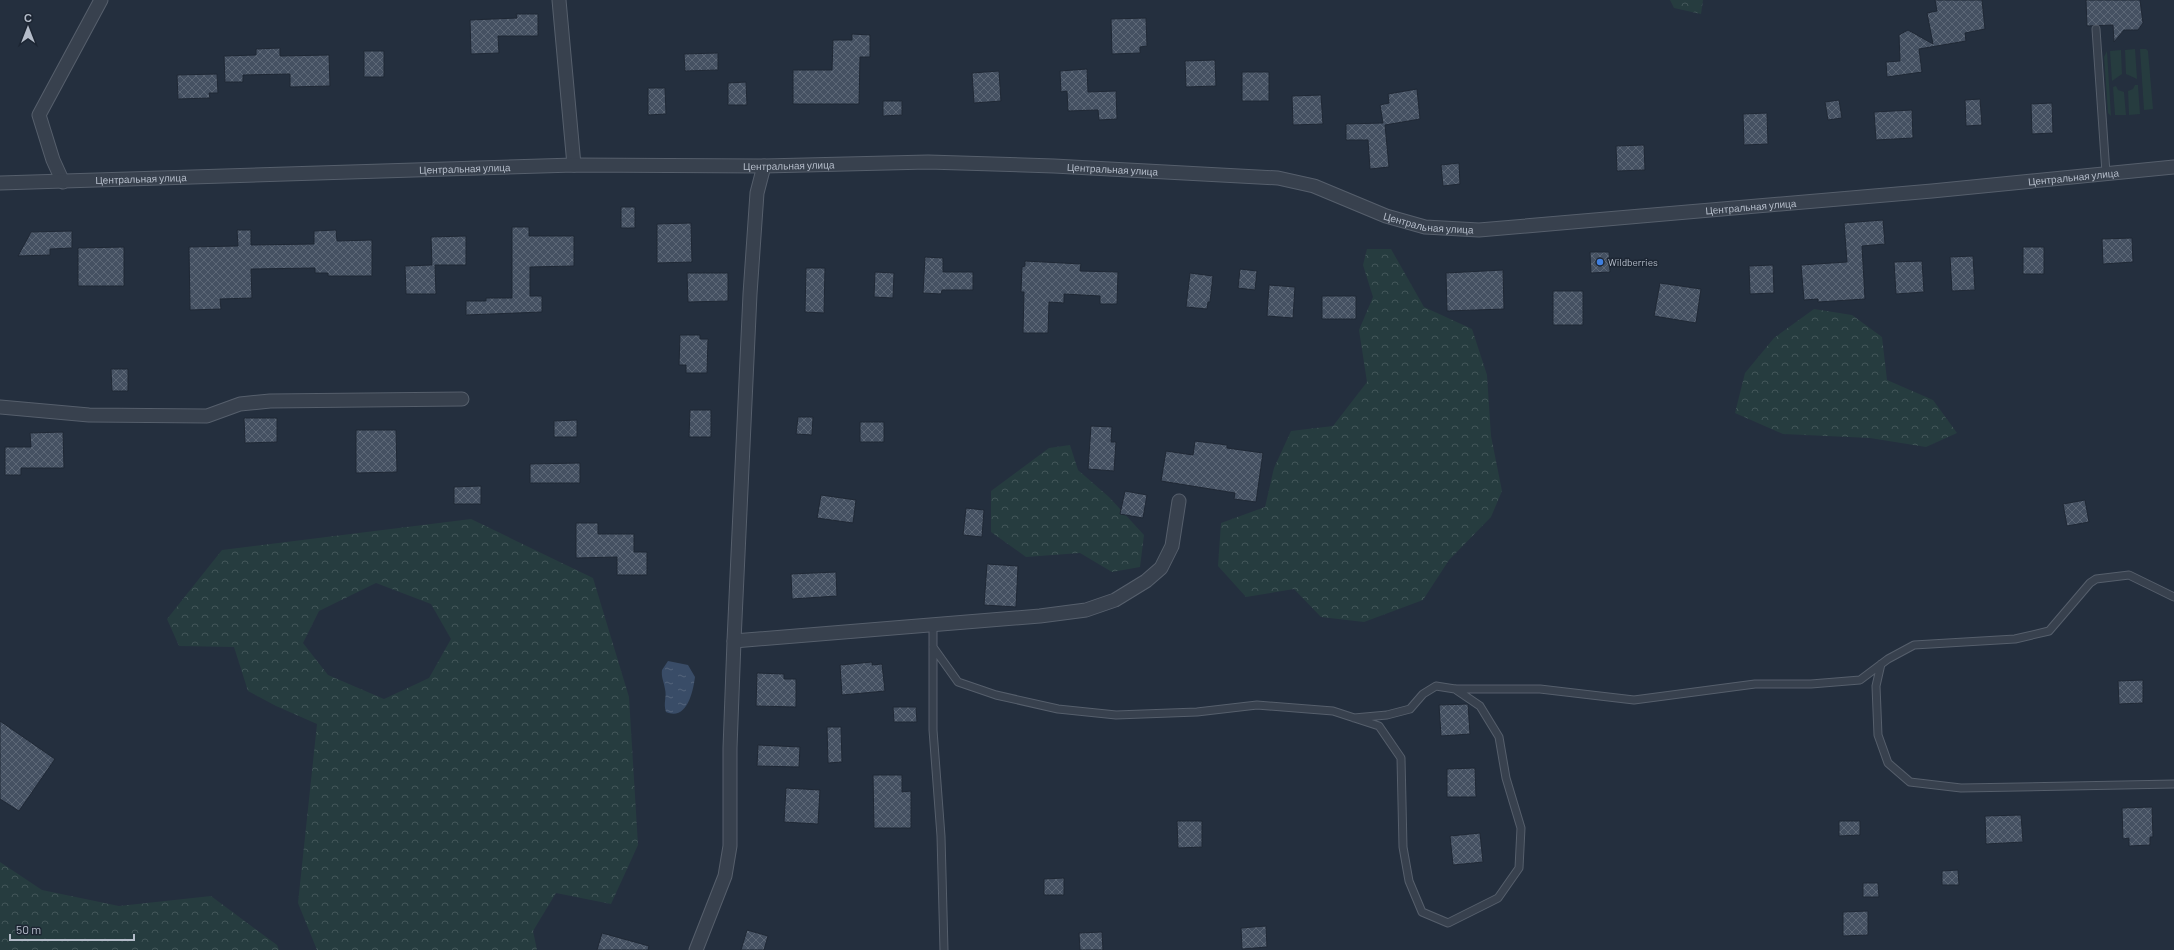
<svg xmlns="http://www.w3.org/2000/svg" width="2174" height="950" font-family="Barlow,sans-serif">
  <defs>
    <pattern id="forest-crowns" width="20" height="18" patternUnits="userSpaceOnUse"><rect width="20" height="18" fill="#263c3f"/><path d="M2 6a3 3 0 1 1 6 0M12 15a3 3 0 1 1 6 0" fill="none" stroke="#435659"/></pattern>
    <pattern id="water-ripples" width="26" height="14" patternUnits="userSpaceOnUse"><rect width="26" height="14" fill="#394c67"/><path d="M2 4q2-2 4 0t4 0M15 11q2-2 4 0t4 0" fill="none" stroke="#53647b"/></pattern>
    <pattern id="building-cross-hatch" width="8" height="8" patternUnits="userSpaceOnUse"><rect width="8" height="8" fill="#455162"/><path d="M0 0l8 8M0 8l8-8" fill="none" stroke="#5d6877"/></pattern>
  </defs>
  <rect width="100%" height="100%" fill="#242f3e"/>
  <path fill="#263c3f" d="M 2135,49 L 2137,79 L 2126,74 L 2125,50 Z
    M 2140,49 L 2146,49 L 2148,51 L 2153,109 L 2144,110 Z
    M 2121,50 L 2122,74 L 2112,81 L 2110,51 Z
    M 2107,51 L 2111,116 L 2108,113 L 2104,57 Z
    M 2135,85 L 2138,85 L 2140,114 L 2129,115 L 2128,91 L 2133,89 Z
    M 2116,86 L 2118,90 L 2124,92 L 2126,115 L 2115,115 L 2113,87 Z"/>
  <path fill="url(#forest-crowns)" fill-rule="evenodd" d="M 1670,0 L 1703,0 L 1701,14 L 1674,8 Z
    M 1367,249 L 1391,249 L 1424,307 L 1472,329 L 1487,375 L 1491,436 L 1502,491 L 1491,517 L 1449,560 L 1423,600 L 1364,622 L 1321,617 L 1294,589 L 1246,597 L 1218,566 L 1221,523 L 1265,507 L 1274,468 L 1291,431 L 1333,426 L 1367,382 L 1359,330 L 1373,297 L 1363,265 Z
    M 1814,309 L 1852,315 L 1882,337 L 1887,380 L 1933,400 L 1957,433 L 1926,447 L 1870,438 L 1783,434 L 1735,413 L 1745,373 L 1774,338 Z
    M 1070,445 L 1078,470 L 1109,497 L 1144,535 L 1140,567 L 1112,572 L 1080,553 L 1026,557 L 991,532 L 991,491 L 1049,448 Z
    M 471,519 L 593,578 L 629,697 L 638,845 L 611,904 L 556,893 L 533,931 L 537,950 L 317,950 L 298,903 L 317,724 L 276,706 L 248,691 L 234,647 L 179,646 L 167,619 L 222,550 ZM 376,583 L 431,604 L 451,639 L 429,678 L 384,699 L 328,675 L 303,643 L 319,611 Z
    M 0,862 L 42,890 L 119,906 L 211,896 L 277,945 L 279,950 L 0,950 Z"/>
  <path fill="url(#water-ripples)" d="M 668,661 L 688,665 L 695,677 C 693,692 687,721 666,712 C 663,703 667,697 665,689 C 664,682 661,677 662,670 Z"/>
  <path fill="url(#building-cross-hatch)" stroke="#1f2835" d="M 1935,0 L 1982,0 L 1985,29 L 1965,33 L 1966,41 L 1919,49 L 1922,72 L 1887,77 L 1886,62 L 1900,61 L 1899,35 L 1908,30 L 1933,44 L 1927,13 L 1937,11 Z
    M 2086,0 L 2140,0 L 2143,23 L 2138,30 L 2124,30 L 2114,42 L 2113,25 L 2087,26 Z
    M 516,14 L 538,14 L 538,36 L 498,36 L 499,53 L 471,54 L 470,20 L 517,18 Z
    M 1146,18 L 1147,46 L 1140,47 L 1140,53 L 1112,54 L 1111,19 Z
    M 852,34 L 870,35 L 870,57 L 860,57 L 859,104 L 793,104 L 793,70 L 832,70 L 833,40 L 852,40 Z
    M 280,48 L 280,56 L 329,55 L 330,86 L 290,87 L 290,74 L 243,75 L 243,82 L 225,82 L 224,56 L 256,55 L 256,49 Z
    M 364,51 L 384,51 L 384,77 L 364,77 Z
    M 718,53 L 718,70 L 685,71 L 684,54 Z
    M 1215,60 L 1216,86 L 1186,87 L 1185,61 Z
    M 1087,69 L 1088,92 L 1116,91 L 1117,119 L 1099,120 L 1098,110 L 1068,111 L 1067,91 L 1061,92 L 1060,71 Z
    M 999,71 L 1001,101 L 974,103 L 972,73 Z
    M 1242,72 L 1269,72 L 1269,101 L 1242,101 Z
    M 217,74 L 218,93 L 209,93 L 210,98 L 178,99 L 177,75 Z
    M 746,82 L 747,105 L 728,105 L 728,83 Z
    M 648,88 L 665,88 L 666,114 L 648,115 Z
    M 1417,89 L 1420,119 L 1385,125 L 1389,167 L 1370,169 L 1368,140 L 1346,140 L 1346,124 L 1383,123 L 1380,105 L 1389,103 L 1388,94 Z
    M 1321,95 L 1323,124 L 1293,125 L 1292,96 Z
    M 1980,99 L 1982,125 L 1966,126 L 1965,100 Z
    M 1839,100 L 1842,118 L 1828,120 L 1825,102 Z
    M 883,101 L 902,101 L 902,115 L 883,116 Z
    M 2052,103 L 2053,133 L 2032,134 L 2031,104 Z
    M 1912,110 L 1913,138 L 1876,140 L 1874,112 Z
    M 1767,113 L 1768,144 L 1744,145 L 1743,114 Z
    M 1644,145 L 1645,170 L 1617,171 L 1616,146 Z
    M 1459,163 L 1460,184 L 1443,186 L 1441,165 Z
    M 621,207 L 635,207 L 635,228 L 621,228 Z
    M 1883,220 L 1885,244 L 1862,246 L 1865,299 L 1818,302 L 1818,299 L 1804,300 L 1801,265 L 1847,262 L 1844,223 Z
    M 691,223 L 692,262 L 657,263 L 657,224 Z
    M 512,227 L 529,227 L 529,236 L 574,236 L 574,266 L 530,267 L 530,296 L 542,296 L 542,312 L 466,315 L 466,301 L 486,301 L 486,298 L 512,298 Z
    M 237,230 L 251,230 L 251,245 L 314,244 L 314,231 L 336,230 L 337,241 L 372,240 L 372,276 L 328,276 L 328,273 L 315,273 L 315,268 L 251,269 L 252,298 L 220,299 L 221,309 L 190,310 L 189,247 L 238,246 Z
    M 72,231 L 72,248 L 50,249 L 50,255 L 18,256 L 31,232 Z
    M 466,236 L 466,265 L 435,265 L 436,294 L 406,294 L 405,266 L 432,265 L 431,237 Z
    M 2132,238 L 2133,262 L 2103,264 L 2102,239 Z
    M 124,247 L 124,286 L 78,286 L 78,248 Z
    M 2023,247 L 2044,247 L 2044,274 L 2023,274 Z
    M 1590,252 L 1609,252 L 1610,272 L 1591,273 Z
    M 1973,256 L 1975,290 L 1952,291 L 1950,257 Z
    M 925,257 L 943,258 L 943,272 L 973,272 L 973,290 L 942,290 L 941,294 L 923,293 Z
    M 1025,261 L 1081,264 L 1080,271 L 1118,272 L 1117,304 L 1100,304 L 1100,296 L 1064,294 L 1064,303 L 1049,302 L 1048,333 L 1023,333 L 1024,292 L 1021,292 L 1022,267 L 1025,266 Z
    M 1922,261 L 1924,292 L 1896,294 L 1894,262 Z
    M 1773,265 L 1774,293 L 1750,294 L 1749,266 Z
    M 806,268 L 825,268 L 824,313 L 805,312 Z
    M 1240,269 L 1257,271 L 1255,290 L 1238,288 Z
    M 1503,270 L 1504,309 L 1447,311 L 1446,273 Z
    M 875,272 L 894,273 L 893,298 L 874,297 Z
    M 687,273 L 728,273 L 728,301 L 688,302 Z
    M 1190,273 L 1213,276 L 1210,302 L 1208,302 L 1207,309 L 1186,307 Z
    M 1660,283 L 1701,289 L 1696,323 L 1654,316 Z
    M 1269,285 L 1295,287 L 1293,318 L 1267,316 Z
    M 1553,291 L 1583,291 L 1583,325 L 1553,325 Z
    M 1322,296 L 1356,296 L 1356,319 L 1322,319 Z
    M 680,335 L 700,335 L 700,339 L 708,339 L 707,373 L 686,373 L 686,365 L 679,365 Z
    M 111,369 L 128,369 L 128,391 L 112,391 Z
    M 690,410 L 711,410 L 711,437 L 689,437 Z
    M 798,417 L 813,417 L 812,435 L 796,434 Z
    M 244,418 L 277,418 L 277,442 L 245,443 Z
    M 577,420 L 577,437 L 554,437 L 554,421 Z
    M 860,422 L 884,422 L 884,442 L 860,442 Z
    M 1091,426 L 1112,427 L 1111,442 L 1116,442 L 1114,471 L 1088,469 Z
    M 356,430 L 396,430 L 397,472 L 356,473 Z
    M 63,432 L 64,468 L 21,468 L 21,475 L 5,475 L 5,447 L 31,447 L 30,433 Z
    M 1195,441 L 1227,445 L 1227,448 L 1263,453 L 1256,502 L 1234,499 L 1235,493 L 1161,481 L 1166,451 L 1193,455 Z
    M 580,463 L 580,483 L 530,483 L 530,464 Z
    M 481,486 L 481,504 L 454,504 L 454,487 Z
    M 1125,491 L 1147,495 L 1143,518 L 1120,514 Z
    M 821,495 L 856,500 L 853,523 L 817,518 Z
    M 2085,500 L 2089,522 L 2067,526 L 2063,504 Z
    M 966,508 L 984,510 L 982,537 L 963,535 Z
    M 576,523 L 598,523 L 598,534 L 634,534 L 634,552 L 647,552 L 647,575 L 617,575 L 617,557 L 576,558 Z
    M 987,564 L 1018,566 L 1016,607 L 984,605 Z
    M 836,572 L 837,596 L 792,599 L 791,574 Z
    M 872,662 L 872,665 L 882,664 L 885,691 L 842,695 L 840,665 Z
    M 757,673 L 784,674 L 784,679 L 796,679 L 796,707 L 756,706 Z
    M 2143,680 L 2143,703 L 2119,704 L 2118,681 Z
    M 1468,704 L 1470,734 L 1441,736 L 1439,705 Z
    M 893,707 L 916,707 L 917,722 L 894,722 Z
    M 0,721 L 55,759 L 19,811 L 0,799 Z
    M 827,727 L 841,727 L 842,762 L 828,763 Z
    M 758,745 L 800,747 L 799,767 L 757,766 Z
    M 1475,768 L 1476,797 L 1447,797 L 1447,769 Z
    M 873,775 L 902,775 L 902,792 L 911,791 L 911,828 L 874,828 Z
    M 786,788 L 820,790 L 818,824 L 784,822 Z
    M 2152,807 L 2153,837 L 2150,837 L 2150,845 L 2129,846 L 2129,838 L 2123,839 L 2122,808 Z
    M 2021,815 L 2023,842 L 1986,844 L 1985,816 Z
    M 1177,821 L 1202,821 L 1202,847 L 1178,848 Z
    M 1839,821 L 1860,821 L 1860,835 L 1839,836 Z
    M 1480,833 L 1483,862 L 1453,865 L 1450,836 Z
    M 1958,870 L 1959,885 L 1942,885 L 1942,871 Z
    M 1064,878 L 1064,895 L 1044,895 L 1044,879 Z
    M 1863,883 L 1878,883 L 1879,897 L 1863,897 Z
    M 1868,911 L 1868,935 L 1843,936 L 1843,912 Z
    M 1266,926 L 1267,947 L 1242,949 L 1241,928 Z
    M 747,930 L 768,936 L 764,950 L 741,950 Z
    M 1102,932 L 1103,950 L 1080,950 L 1079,933 Z
    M 602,933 L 649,946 L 648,950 L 597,950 Z"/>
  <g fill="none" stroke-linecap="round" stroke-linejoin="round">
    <g stroke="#565f6c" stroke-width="9">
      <path id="service" d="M 2096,29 L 2106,173
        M 933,624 L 933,730 L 941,836 L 944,950
        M 933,647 L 958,682 L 996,695 L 1058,709 L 1116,715 L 1197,712 L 1257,705 L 1333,711 L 1379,726 L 1401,758 L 1403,847 L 1409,881 L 1422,912 L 1448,923 L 1498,898 L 1519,868 L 1521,828 L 1506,778 L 1499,737 L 1480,706 L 1455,689 L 1436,686 L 1423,694 L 1410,709 L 1387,715 L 1354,718
        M 1881,664 L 1876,686 L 1878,735 L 1888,763 L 1910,782 L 1961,788 L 2174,784
        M 1456,689 L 1540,689 L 1634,700 L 1755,684 L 1811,684 L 1860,680 L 1888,659 L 1914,645 L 2015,639 L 2049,631 L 2090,583 L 2096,579 L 2129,575 L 2174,597"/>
    </g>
    <g stroke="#565f6c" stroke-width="15">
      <g id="minor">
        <path d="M 559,0 L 574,165"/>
        <path d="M 63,182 L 53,160 L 39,115 L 101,0"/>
        <path id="s1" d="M 0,183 L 574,165 L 764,166 L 928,162 L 1054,166 L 1278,178 L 1314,186 L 1386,216 L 1425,227 L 1479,230 L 1932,191 L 2174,167"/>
        <path d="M 0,407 L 89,415 L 207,416 L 240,404 L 270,401 L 462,399"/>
        <path d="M 734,641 L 1040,616 L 1086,610 L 1115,600 L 1146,581 L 1161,568 L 1172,546 L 1179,501"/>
        <path d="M 696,950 L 725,876 L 730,846 L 730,748 L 734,641 L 750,294 L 757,193 L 764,166"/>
      </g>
    </g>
    <use href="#service" stroke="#38414e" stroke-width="7"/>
    <use href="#minor" stroke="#38414e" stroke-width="13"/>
  </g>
  <circle fill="#3f7fe0" stroke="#1d2633" stroke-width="1.5" cx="1600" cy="262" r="4"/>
  <g text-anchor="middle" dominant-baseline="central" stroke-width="3" stroke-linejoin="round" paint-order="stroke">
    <g font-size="10" fill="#b4bcc9" stroke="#1d2633">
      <text stroke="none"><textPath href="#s1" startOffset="789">Центральная улица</textPath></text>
      <text stroke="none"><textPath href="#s1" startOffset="465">Центральная улица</textPath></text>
      <text stroke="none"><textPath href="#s1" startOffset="1113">Центральная улица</textPath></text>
      <text stroke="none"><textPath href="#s1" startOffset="2085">Центральная улица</textPath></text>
      <text stroke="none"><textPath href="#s1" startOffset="141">Центральная улица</textPath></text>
      <text stroke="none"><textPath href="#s1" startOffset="1761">Центральная улица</textPath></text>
      <text stroke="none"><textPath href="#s1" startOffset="1437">Центральная улица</textPath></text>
    </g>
    <g font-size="10" fill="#b4bcc9" stroke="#1d2633" text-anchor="start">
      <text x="1608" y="262">Wildberries</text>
    </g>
  </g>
  <g transform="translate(28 28)" stroke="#1d2633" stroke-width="3" paint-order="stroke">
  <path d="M0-3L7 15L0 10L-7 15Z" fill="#b4bcc9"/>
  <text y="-6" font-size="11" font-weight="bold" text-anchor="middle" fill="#b4bcc9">С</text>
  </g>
  <path d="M10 934v6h124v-6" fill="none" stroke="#b4bcc9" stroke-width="2"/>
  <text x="16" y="934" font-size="12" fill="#b4bcc9" stroke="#1d2633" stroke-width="3" paint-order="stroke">50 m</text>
</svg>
